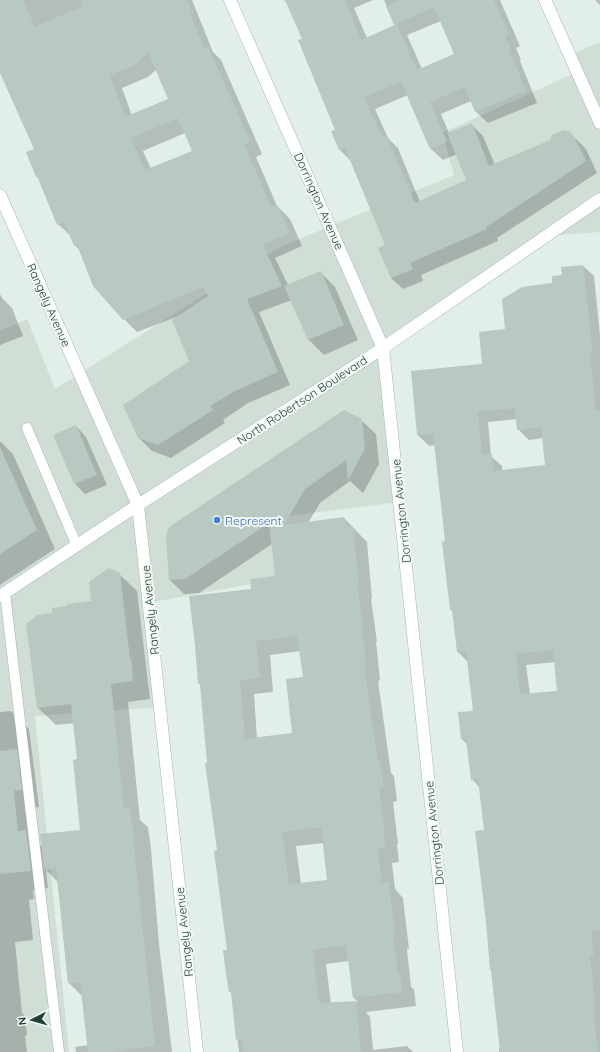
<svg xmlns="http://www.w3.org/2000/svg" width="600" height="1052" font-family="Quicksand,sans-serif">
  <rect width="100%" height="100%" fill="#e2eee8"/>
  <path fill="#d0ded6" d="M 600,42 L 600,232 L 547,236 L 381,349 L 399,502 L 272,518 L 278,579 L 148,603 L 161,707 L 35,716 L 69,1052 L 0,1052 L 0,331 L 27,319 L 55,389 L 280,247 L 454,175 L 442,133 L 573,74 L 567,56 Z"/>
  <path fill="#0003" fill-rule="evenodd" d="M 0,0 L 192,0 L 213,52 L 221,60 L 262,154 L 256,157 L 277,206 L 290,219 L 302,246 L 275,258 L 288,285 L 320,272 L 335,287 L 358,340 L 324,355 L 309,340 L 292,300 L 259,312 L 290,385 L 248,403 L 223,420 L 225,423 L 171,458 L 152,451 L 139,438 L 190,361 L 181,315 L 137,332 L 124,319 L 81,252 L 75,245 L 72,237 L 58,224 L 40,180 L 36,176 L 36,149 L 0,70 ZM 157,69 L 170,100 L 132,116 L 122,88 L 148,77 ZM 185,133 L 193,152 L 151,169 L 143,151 Z
    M 284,0 L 373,0 L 354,8 L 367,38 L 396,25 L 384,0 L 500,0 L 520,46 L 516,48 L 521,60 L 520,61 L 537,103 L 488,123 L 476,112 L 471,101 L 441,114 L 449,133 L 471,124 L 483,136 L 495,165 L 570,133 L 586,149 L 597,173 L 497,238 L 498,241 L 421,275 L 423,281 L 403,289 L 391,278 L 387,245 L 352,162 L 340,150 L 332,132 L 337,130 L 303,39 L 288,4 ZM 441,21 L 456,55 L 422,69 L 407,35 ZM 408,95 L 431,149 L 443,160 L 457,154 L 467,180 L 420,202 L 398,148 L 388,138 L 375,109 Z
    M 595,0 L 600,0 L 600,5 Z
    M 583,266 L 594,276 L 600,335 L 600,1052 L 499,1052 L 499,1048 L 501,1048 L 493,972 L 491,970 L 485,831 L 480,788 L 472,779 L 467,744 L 462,739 L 474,712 L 468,662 L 458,652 L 453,612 L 451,610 L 446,542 L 435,445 L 429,446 L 418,435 L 412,372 L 483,364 L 506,330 L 563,276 ZM 517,419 L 518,429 L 529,440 L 543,438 L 546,466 L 502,471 L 502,466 L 491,456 L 488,422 ZM 555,662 L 559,691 L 530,694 L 526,665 Z
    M 0,294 L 2,298 L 12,308 L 23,336 L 0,345 Z
    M 361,420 L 376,434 L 379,464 L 363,493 L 350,481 L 320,503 L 308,523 L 344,518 L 367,542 L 372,599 L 371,599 L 377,642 L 376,642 L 380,680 L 378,681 L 391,773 L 394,776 L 397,801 L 393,802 L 398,844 L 397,844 L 399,862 L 392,863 L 395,889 L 403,898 L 409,949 L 407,949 L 411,987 L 414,989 L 416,1006 L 366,1012 L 370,1017 L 373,1050 L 407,1046 L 413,1052 L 239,1052 L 232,994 L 230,991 L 228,951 L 201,686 L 199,683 L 253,590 L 276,577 L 272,544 L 199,593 L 184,594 L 170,580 ZM 301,651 L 304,678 L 293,734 L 257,739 L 254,694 L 273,692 L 270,655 ZM 324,843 L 328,881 L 301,884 L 296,846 ZM 349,961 L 353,997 L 358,1002 L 331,1004 L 326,964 Z
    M 76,426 L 86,437 L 107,485 L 85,494 L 75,484 L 55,435 Z
    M 0,441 L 13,454 L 55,549 L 0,585 Z
    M 119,574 L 137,591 L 150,699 L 128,702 L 140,820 L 148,827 L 151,849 L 159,944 L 172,1052 L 76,1052 L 75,1047 L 89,1045 L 83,997 L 68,982 L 58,882 L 46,870 L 48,888 L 33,890 L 34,899 L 29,900 L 33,940 L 15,942 L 22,1013 L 25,1016 L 27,1035 L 25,1036 L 27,1052 L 0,1052 L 0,712 L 11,711 L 29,729 L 39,807 L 31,808 L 34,839 L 43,848 L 81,831 L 78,760 L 74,723 L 56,725 L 38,708 L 53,613 L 92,602 Z"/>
  <path fill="#b7c9c0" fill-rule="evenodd" d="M 0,0 L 23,0 L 35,27 L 83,6 L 80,0 L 187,0 L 193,13 L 190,14 L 204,48 L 208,46 L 250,141 L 244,144 L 271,207 L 277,205 L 290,233 L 263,245 L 282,286 L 247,299 L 278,372 L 235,391 L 210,406 L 213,410 L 158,445 L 138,438 L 123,405 L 189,361 L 172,320 L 208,296 L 203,287 L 123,320 L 93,286 L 77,245 L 74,246 L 64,222 L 57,225 L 37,176 L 36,177 L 26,152 L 34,149 L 0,73 ZM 148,52 L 168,99 L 125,117 L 110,75 L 135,65 ZM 178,118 L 192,151 L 145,170 L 131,138 Z
    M 285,0 L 345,0 L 361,40 L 397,24 L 417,70 L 454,54 L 434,7 L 394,25 L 386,6 L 399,0 L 494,0 L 509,34 L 505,36 L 511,48 L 509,49 L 526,91 L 475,112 L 465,87 L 430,102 L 447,142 L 430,149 L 401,82 L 364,97 L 382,137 L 386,135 L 415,203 L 466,180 L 447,133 L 472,123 L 489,166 L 550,140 L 552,135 L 564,130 L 571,132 L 572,136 L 574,136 L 586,161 L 486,227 L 487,229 L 410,263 L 413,269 L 391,278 L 378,248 L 385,245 L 345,148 L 339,150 L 331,131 L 335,130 L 298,40 L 302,39 Z
    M 583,265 L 593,354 L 590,354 L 596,410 L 600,410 L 600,930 L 591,931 L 594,956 L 590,956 L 596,1013 L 594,1013 L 598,1052 L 500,1052 L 491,970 L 490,970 L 486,922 L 475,831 L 484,830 L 478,779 L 471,780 L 466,739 L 461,739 L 458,712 L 473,711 L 466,651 L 457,652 L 452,610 L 450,610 L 442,542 L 445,541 L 433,434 L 417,435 L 411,371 L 482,364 L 479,332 L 505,329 L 502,299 L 522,287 L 552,283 L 552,276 L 562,275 L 561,267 ZM 515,408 L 517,430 L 541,427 L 545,465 L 493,471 L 492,454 L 482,455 L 478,412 ZM 553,650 L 557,691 L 520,694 L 516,654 Z
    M 321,271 L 344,325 L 308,340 L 284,286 Z
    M 344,410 L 362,419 L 365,449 L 348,480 L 346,460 L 305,489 L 284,525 L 344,517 L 346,527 L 353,526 L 359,585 L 357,585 L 363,628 L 362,628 L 366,666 L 364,667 L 378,761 L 380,761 L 384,787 L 379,788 L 385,830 L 383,830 L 385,848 L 378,849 L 382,883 L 389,882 L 395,935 L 393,935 L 398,974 L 400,974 L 402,992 L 353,998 L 346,945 L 313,950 L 319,1003 L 356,1001 L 361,1052 L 243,1052 L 241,1039 L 236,1040 L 231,992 L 229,992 L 226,974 L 223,950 L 227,950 L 214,851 L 217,850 L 205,763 L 207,763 L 200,684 L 198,684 L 195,645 L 189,596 L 251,589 L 250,579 L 275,576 L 269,523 L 185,579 L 169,580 L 166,537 L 168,529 L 172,525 ZM 297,636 L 303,677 L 286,679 L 292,733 L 245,739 L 240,680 L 260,678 L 256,641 ZM 321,827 L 327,880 L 289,884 L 282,832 Z
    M 76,425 L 97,475 L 74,484 L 53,435 Z
    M 0,447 L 37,530 L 0,554 Z
    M 109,568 L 120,573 L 130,658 L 131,658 L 133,681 L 111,684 L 124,809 L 130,809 L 133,831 L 136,866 L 155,1046 L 128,1049 L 129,1051 L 115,1052 L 88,1052 L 80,982 L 68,983 L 56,868 L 44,870 L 40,834 L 80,830 L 73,760 L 77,759 L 71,704 L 37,708 L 26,624 L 38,615 L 52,613 L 52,608 L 67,606 L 67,604 L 91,601 L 89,582 Z
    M 17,749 L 22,790 L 14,791 L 18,831 L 26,830 L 31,871 L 0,874 L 0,751 Z"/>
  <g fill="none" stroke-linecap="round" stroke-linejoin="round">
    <g stroke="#a4b7af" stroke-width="11">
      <path id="lane" d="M 27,428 L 77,546
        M 5,593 L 59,1052"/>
    </g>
    <g stroke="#a4b7af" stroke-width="13">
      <path id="street" d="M 230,0 L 383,348 L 457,1052
        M 545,0 L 600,123
        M 0,195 L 138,505 L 197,1052"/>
    </g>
    <g stroke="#9fbbaf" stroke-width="13">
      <path id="secondary" d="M 0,596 L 138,505 L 383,348 L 600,199"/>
    </g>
    <use href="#lane" stroke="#fff" stroke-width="10"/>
    <use href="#street" stroke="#fff" stroke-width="12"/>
    <use href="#secondary" stroke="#fff" stroke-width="12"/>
  </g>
  <circle fill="#3f7fe0" stroke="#f3faf6" stroke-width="1.5" cx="217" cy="520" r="4"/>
  <g text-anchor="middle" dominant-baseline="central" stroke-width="4" stroke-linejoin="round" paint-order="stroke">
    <g font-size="12" fill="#204135" stroke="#f3faf6">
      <text transform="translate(319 201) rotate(66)">Dorrington Avenue</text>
      <text transform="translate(49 305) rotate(66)">Rangely Avenue</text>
      <text transform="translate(302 400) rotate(-33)">North Robertson Boulevard</text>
      <text transform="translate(401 511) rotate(-96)">Dorrington Avenue</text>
      <text transform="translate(150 610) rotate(-96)">Rangely Avenue</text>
      <text transform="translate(434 833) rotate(-96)">Dorrington Avenue</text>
      <text transform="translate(184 932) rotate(-96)">Rangely Avenue</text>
    </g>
    <g font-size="12" fill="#366cbe" stroke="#f3faf6" text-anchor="start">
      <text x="225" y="520">Represent</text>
    </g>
  </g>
  <g transform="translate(32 1020) rotate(264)" stroke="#f3faf6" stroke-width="3" paint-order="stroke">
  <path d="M0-3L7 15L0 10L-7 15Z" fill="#204135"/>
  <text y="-6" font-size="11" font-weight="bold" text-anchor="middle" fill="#204135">N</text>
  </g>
</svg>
